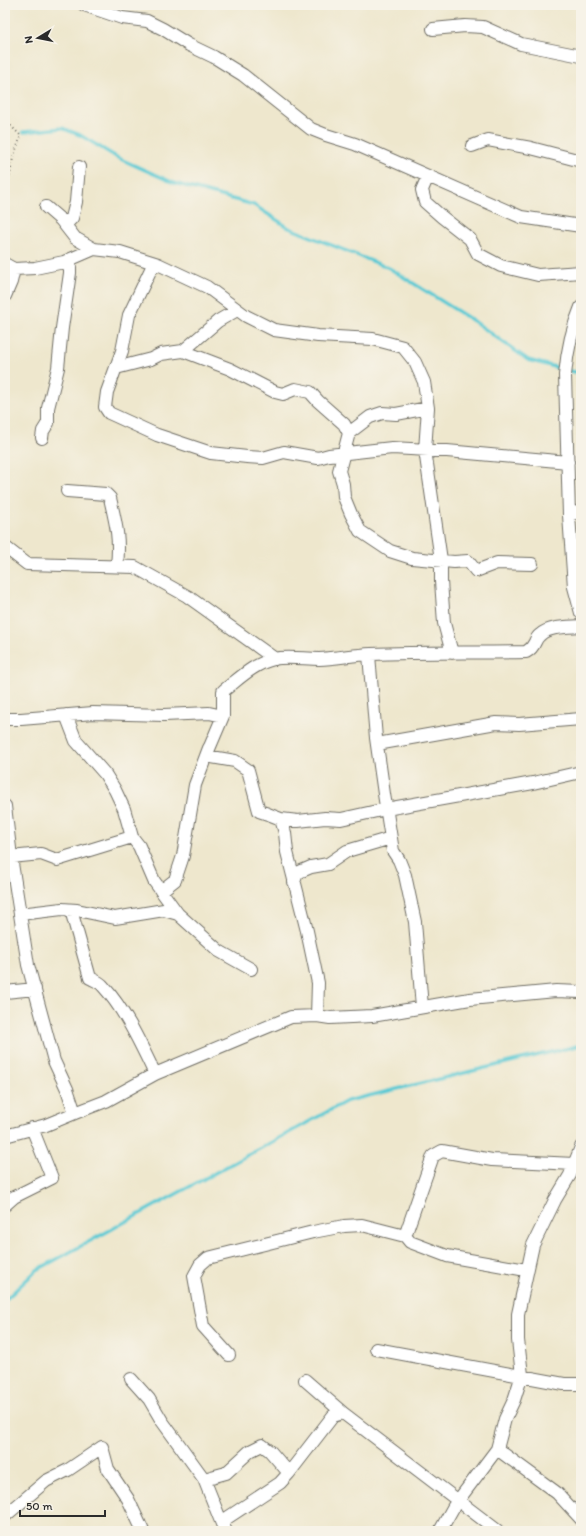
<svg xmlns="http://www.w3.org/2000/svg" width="586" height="1536" font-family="Itim,sans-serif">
  <rect width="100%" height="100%" fill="#f7f3e8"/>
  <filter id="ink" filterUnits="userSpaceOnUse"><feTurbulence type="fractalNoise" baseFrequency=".025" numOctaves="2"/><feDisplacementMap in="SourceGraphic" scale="8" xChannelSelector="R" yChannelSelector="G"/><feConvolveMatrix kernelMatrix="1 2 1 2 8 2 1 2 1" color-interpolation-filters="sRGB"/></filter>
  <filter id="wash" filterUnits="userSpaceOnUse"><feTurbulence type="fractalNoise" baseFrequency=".012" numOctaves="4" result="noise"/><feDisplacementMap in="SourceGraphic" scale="16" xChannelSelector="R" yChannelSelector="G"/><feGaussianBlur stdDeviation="0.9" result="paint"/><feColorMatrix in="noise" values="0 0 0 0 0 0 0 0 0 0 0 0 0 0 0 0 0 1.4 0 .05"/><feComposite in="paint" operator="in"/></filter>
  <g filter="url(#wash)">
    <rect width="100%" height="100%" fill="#eee7cd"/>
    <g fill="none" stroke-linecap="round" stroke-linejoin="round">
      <path stroke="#5dcad4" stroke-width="3.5" d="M 23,132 L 62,128 L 80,135 L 118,158 L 174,183 L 254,205 L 289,228 L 389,268 L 475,322 L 528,360 L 574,372 L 581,371
        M 5,1300 L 37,1270 L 347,1101 L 581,1045"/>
    </g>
  </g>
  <g filter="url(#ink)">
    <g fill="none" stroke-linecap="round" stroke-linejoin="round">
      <g stroke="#6f6d64" stroke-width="14">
        <path id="minor" d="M 84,5 L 122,18 L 147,21 L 163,29 L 189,45 L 214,57 L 243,75 L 311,129 L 326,135 L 355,144 L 521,217 L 581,226
          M 433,29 L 465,26 L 483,27 L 521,44 L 581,56
          M 472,146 L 488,140 L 531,148 L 581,161
          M 428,176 L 422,190 L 425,202 L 442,217 L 470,239 L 478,254 L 501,266 L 538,275 L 581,272
          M 46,207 L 61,220 L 75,238 L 94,249 L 120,252 L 158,264 L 207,287 L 246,316 L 274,330 L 318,336 L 373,339 L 403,347 L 415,362 L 424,382 L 428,408 L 425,450 L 441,560 L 441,581 L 444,623 L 452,653
          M 61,220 L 68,222 L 72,218 L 76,202 L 79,167
          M 5,264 L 14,269 L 35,268 L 64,262 L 94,249
          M 158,264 L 151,269 L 129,315 L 122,351 L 107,392 L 105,407 L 109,413 L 157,435 L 211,453 L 247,457 L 263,458 L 284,452 L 318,458 L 329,455 L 392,448 L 447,451 L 568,462
          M 5,296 L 11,282 L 14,269
          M 581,307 C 572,328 567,352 565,375 L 569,515 L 574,587 L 581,613
          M 183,351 L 230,369 L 275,392 L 283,394 L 295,389 L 310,392 L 318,401 L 344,424 L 349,433 L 339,471 L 343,484 L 344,497 L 351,514 L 360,531 L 390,551 L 412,558 L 454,562 L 468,561 L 476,571 L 497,563 L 532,564
          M 116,368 L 151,359 L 161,354 L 183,351 L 218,321 L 237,310
          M 349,433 L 370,417 L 382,413 L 396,414 L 428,408
          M 42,438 L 43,431 L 48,423 L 48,408 L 58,368 L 62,328 L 70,273 L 70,267 L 64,262
          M 67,491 L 106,494 L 110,498 C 116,524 120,538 117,565
          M 569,515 L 581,511
          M 5,547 L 27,564 L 135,567 L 187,596 L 275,659
          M 369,655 L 376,738 L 384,794 L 393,851 L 399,860 L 405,875 L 415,922 L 422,1007
          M 66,715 L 76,741 L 105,774 L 115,790 L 124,809 L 132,837 L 139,846 L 154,881 L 178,914
          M 5,719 L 21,719 L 93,713 L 164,715 L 209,713 L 223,716
          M 377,744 L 496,723 L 519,724 L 581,719
          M 5,806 L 11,857 L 28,965 L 54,1061 L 67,1089 L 75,1113 L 106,1101 L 155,1074 L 291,1017 L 317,1016 L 330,1018 L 372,1016 L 470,999 L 556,991 L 581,992
          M 281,819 L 298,821 L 325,818 L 341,819 L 386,809 L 533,783 L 581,772
          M 11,857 L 41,854 L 57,860 L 132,837
          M 294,882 L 297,873 L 311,867 L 328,864 L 347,851 L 391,838
          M 161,891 L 175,880 L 183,856 L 195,785 L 209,748
          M 71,910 L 90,978 C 94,980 100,982 103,986 C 125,1010 141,1045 155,1074
          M 20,914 L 62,909 L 77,910 L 115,918 L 164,910 L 178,914 L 219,951 L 251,969
          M 5,992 L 35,989
          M 317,1016 L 318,983 L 307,931 L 287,852 L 285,833 L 281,819 L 268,814 L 259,811 L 248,770 L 235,761 L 206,756 L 223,716 L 223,691 C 239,679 253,664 274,659 C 286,656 305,659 319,659 C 336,658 354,655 371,654 C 423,652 474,653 526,652 C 537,646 533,640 540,635 C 549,626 569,627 581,626
          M 5,1136 L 46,1125 L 75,1113
          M 5,1205 L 14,1197 L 52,1178 L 32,1128
          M 405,1236 L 433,1156 L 442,1151 L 492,1160 L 574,1164
          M 376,1349 L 564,1384 L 581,1384
          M 229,1355 L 203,1326 L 194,1276 L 200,1265 L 208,1258 L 313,1232 L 344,1226 L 362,1225 L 405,1236 L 410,1242 L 447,1256 L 526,1270
          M 131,1379 L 149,1399 L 162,1421 L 204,1479 L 222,1524
          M 305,1380 L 343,1413
          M 497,1449 L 557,1493 L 581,1519
          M 204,1479 L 226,1473 L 250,1451 L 262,1445 L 270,1451 L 289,1473
          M 5,1516 L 46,1481 L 68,1470 L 102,1447 L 108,1469 L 128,1499 L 143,1531
          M 226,1531 L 222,1524 L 224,1520 L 280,1483 L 289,1473 L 333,1416 L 343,1413 L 498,1531
          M 440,1531 L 454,1506 L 497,1449 L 505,1419 L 514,1400 L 522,1375 L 518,1340 L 518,1314 L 533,1245 L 555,1200 L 570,1175 L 581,1147"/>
      </g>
      <path stroke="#6f6d64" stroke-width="2" stroke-dasharray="1 3" stroke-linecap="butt" d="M 5,120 L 21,136 L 13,158 L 5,201"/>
      <use href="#minor" stroke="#fff" stroke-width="12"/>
    </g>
  </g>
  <rect width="586" height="1536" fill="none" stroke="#f7f3e8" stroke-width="20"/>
  <g transform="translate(38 38) rotate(260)" stroke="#f7f3e8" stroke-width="3" paint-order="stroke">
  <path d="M0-3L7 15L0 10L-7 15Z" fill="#2b2b2b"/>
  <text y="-6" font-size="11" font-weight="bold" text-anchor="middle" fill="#2b2b2b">N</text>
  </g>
  <path d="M20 1510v6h85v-6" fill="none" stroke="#2b2b2b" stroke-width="2"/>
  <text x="26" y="1510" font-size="12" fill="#2b2b2b" stroke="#f7f3e8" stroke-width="3" paint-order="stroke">50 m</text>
</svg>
